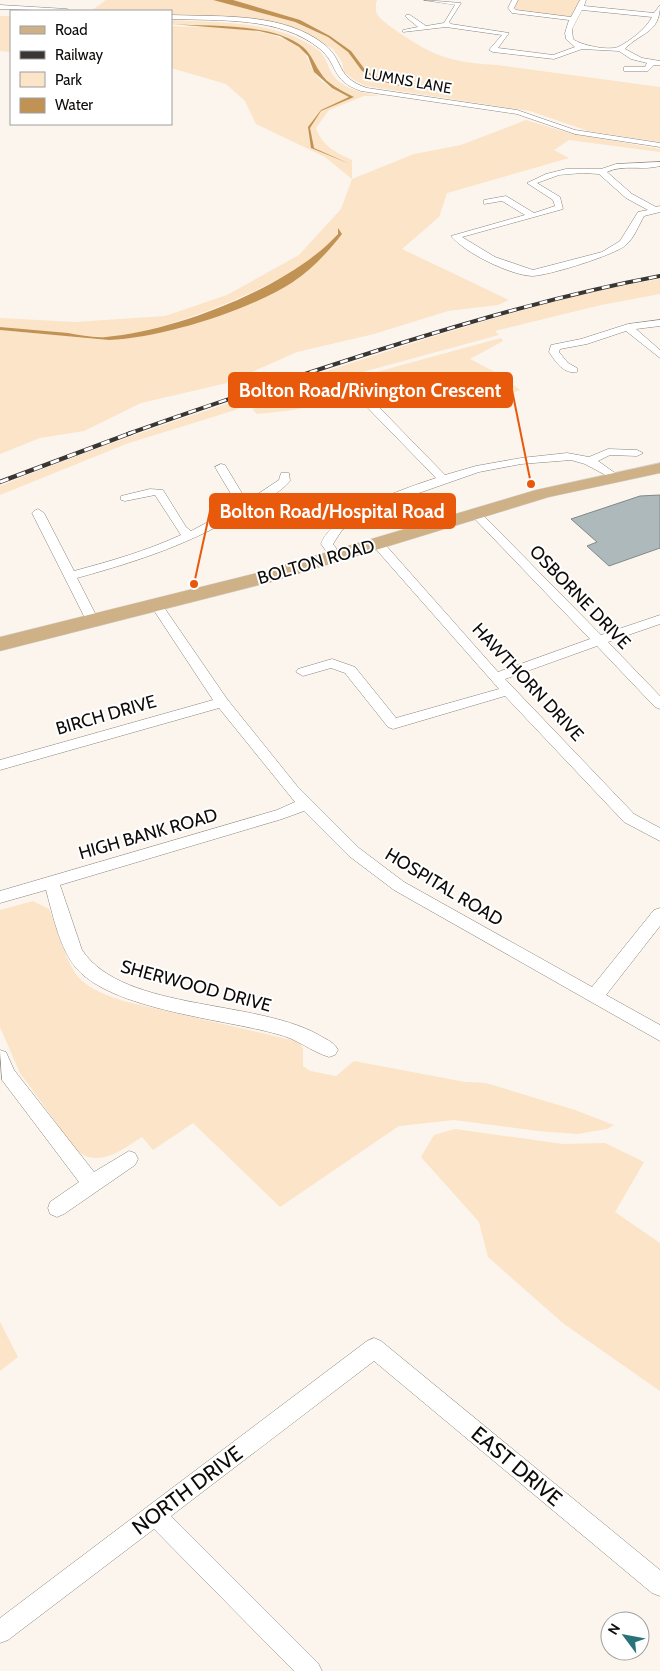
<svg xmlns="http://www.w3.org/2000/svg" width="660" height="1671" font-family="Cabin,sans-serif">
  <rect width="100%" height="100%" fill="#fbf5ed"/>
  <path fill="#fbe4c8" d="M 106,0 L 213,0 L 295,22 L 328,37 L 348,52 L 362,71 L 381,81 L 414,89 C 399,85 377,82 365,70 C 352,57 347,46 330,36 C 300,18 266,11 233,0 L 377,0 C 375,6 375,13 380,18 C 390,28 426,51 439,55 C 458,62 477,64 497,65 L 660,87 L 660,142 L 588,131 L 530,111 L 366,86 L 354,80 L 344,72 L 342,62 L 333,49 L 302,32 L 254,21 L 171,16 L 171,11 L 91,11 Z
    M 517,0 L 581,0 L 572,18 L 515,12 L 513,7 Z
    M 0,16 L 11,16 L 11,52 L 0,51 Z
    M 171,20 C 220,23 277,20 318,50 C 324,54 327,64 330,70 C 339,89 362,93 381,96 L 364,96 L 329,110 L 316,128 C 323,147 335,152 352,160 L 352,179 L 414,154 L 461,145 L 526,120 L 569,133 L 660,149 L 660,152 L 569,140 L 554,150 L 569,158 L 447,193 L 439,217 L 402,249 L 509,300 L 498,305 L 448,311 L 374,334 L 297,352 L 227,383 L 141,403 L 84,431 L 40,438 L 0,454 L 0,330 L 109,340 L 143,336 L 198,322 L 295,281 L 321,258 L 342,234 L 341,232 L 338,232 C 313,277 154,338 102,337 C 69,336 34,330 0,327 L 0,318 L 75,322 L 165,316 L 227,295 L 299,255 L 341,209 L 352,179 L 325,157 L 256,124 L 245,101 L 226,84 L 171,68 L 171,26 C 210,28 266,24 298,47 C 308,54 308,63 314,72 C 322,85 339,92 352,98 L 353,97 L 334,87 L 320,73 L 310,54 L 285,36 L 259,30 L 171,24 Z
    M 660,279 L 660,294 L 601,305 L 495,331 L 499,335 L 322,383 L 126,444 L 0,495 L 0,486 C 111,441 225,404 339,367 C 444,333 551,297 660,279 Z
    M 501,338 L 503,341 L 470,359 L 499,374 L 520,390 L 515,392 L 446,395 L 428,376 L 294,410 L 257,414 L 252,409 L 325,386 Z
    M 33,901 L 49,909 C 57,928 67,967 81,980 C 93,991 109,996 123,1001 L 300,1042 L 303,1050 L 303,1066 L 310,1071 L 336,1076 L 354,1061 L 465,1082 L 486,1083 L 575,1110 L 614,1125 L 607,1129 L 577,1134 L 538,1131 L 454,1120 L 399,1126 L 280,1207 L 193,1123 L 153,1150 L 142,1137 C 121,1150 99,1169 76,1150 L 20,1073 L 0,1027 L 0,910 Z
    M 455,1129 L 563,1144 L 605,1143 L 644,1162 L 615,1212 L 660,1243 L 660,1391 L 564,1324 L 488,1257 L 479,1222 L 421,1157 L 434,1135 Z
    M 0,1322 L 18,1357 L 0,1371 Z"/>
  <path fill="#c09355" d="M 213,0 L 233,0 L 300,20 L 330,36 L 351,51 L 366,71 L 383,80 L 415,90 L 381,81 L 362,71 L 348,52 L 328,37 L 295,22 Z
    M 171,24 C 209,27 273,22 303,47 C 312,55 314,63 320,72 C 327,84 342,91 354,97 L 321,111 L 310,128 L 314,148 L 350,164 L 311,148 L 308,127 L 321,110 L 349,97 L 332,88 L 314,72 L 308,56 L 299,47 L 280,36 L 259,31 Z
    M 338,228 L 342,234 C 328,252 312,269 293,282 C 248,311 162,338 109,340 L 0,330 L 0,327 C 23,329 45,331 68,333 C 80,335 94,338 106,337 C 176,331 290,287 338,234 Z"/>
  <path fill="#aeb9bb" stroke="#7e898a" d="M 660,495 L 660,548 L 609,566 L 587,546 L 597,542 L 571,519 L 640,496 Z"/>
  <g fill="none" stroke-linecap="round" stroke-linejoin="round">
    <g stroke="#89837c" stroke-width="1">
      <path id="minor" d="M 424,0 L 461,3 L 449,22 L 451,24 L 509,33 L 498,48 L 553,55 L 575,47 L 566,39 L 565,33 L 569,20 L 512,13 L 508,8 L 512,0 L 518,0 L 514,8 L 516,10 L 571,17 L 580,0 L 586,0 L 584,6 L 654,13 L 660,5 C 660,34 640,32 625,49 L 642,58 L 660,61 L 660,65 L 654,65 L 648,71 L 624,71 L 624,67 L 645,67 L 647,63 L 631,59 L 619,51 L 582,49 L 554,59 L 493,52 L 489,50 L 502,35 L 446,27 L 403,32 L 403,30 L 418,27 L 406,17 L 406,15 L 410,15 L 426,26 L 444,23 L 455,5 ZM 582,10 L 652,17 C 646,29 630,41 618,47 C 608,51 580,45 573,39 L 572,29 Z
        M 0,5 L 67,9 L 70,11 L 0,9 Z
        M 171,15 C 221,17 284,12 325,45 C 345,62 335,77 367,88 L 517,110 L 575,130 L 660,143 L 660,147 L 575,134 L 517,114 L 361,91 C 330,80 339,65 320,49 C 280,16 219,21 171,19 Z
        M 660,162 L 660,166 C 643,171 623,164 607,172 L 632,194 L 656,207 L 660,206 L 660,212 L 644,216 C 639,225 634,238 626,245 C 615,255 547,276 532,276 C 510,275 465,253 451,236 L 525,215 L 502,201 L 484,204 L 484,200 L 506,196 L 534,213 L 555,206 L 553,200 L 527,183 L 546,174 L 566,169 L 601,169 L 616,164 ZM 583,173 L 599,174 L 626,198 L 648,210 L 638,212 L 620,241 L 602,252 L 533,270 L 495,257 L 462,237 L 563,209 L 560,197 L 537,183 L 559,175 Z
        M 660,320 L 660,326 L 636,329 L 660,350 L 660,358 L 626,331 L 587,344 L 560,349 L 559,352 L 568,363 L 577,368 L 577,372 C 563,374 556,362 549,352 L 551,345 L 581,339 L 628,324 Z
        M 366,397 L 370,398 L 445,475 L 476,466 L 521,458 L 567,453 L 589,457 L 608,449 L 637,450 L 643,453 L 637,456 L 610,455 L 598,461 L 615,473 L 617,475 L 611,478 L 585,464 L 571,460 L 521,464 L 479,472 L 416,494 L 362,518 L 342,530 L 333,544 L 342,556 L 336,560 L 332,559 L 321,544 C 331,513 406,488 436,478 L 362,402 L 361,400 Z
        M 221,464 L 225,465 L 243,495 L 250,499 L 279,480 L 281,473 L 289,473 L 290,481 C 280,493 262,502 249,509 C 190,544 142,560 77,578 L 99,621 L 93,625 L 88,624 L 32,513 L 34,511 L 38,509 L 44,513 L 74,571 C 111,561 146,551 181,535 L 155,495 L 125,501 L 121,500 L 121,496 L 150,489 L 163,490 L 186,527 L 191,531 L 242,504 L 234,499 L 215,467 Z
        M 476,510 L 480,512 L 601,635 L 660,615 L 660,624 L 608,642 L 660,696 L 660,709 L 655,707 L 597,646 L 505,679 L 634,814 L 660,828 L 660,841 L 624,822 L 505,696 L 393,729 L 388,727 L 345,673 L 331,668 L 303,676 L 296,672 L 298,669 L 332,659 L 355,667 L 396,718 L 499,689 L 374,547 L 372,544 L 374,541 L 382,541 L 498,672 L 590,639 L 472,516 L 472,512 Z
        M 157,602 L 161,603 L 227,699 L 297,786 L 359,848 L 404,882 L 592,987 L 654,910 L 660,908 L 660,926 L 606,995 L 660,1025 L 660,1041 L 394,890 L 349,856 L 304,811 L 282,819 L 60,885 L 82,950 C 124,1013 261,998 324,1038 C 330,1041 335,1044 338,1050 L 335,1055 L 329,1057 C 310,1051 298,1039 277,1034 C 224,1019 112,1010 76,968 C 59,947 53,915 46,890 L 0,903 L 0,891 L 277,810 L 295,802 L 219,708 L 0,770 L 0,760 L 213,700 L 151,606 Z
        M 0,1050 L 6,1052 L 14,1070 L 94,1172 L 129,1151 L 135,1153 L 138,1159 L 135,1165 L 64,1214 L 57,1217 L 50,1214 L 48,1208 L 50,1202 L 79,1182 L 2,1080 Z
        M 374,1338 L 381,1341 L 660,1570 L 660,1596 L 652,1593 L 374,1361 L 171,1516 L 318,1663 L 322,1671 L 294,1671 L 154,1529 L 8,1640 L 0,1643 L 0,1618 L 367,1341 Z"/>
    </g>
    <g stroke="#d4d3d3" stroke-width="1">
      <path id="primary" d="M 660,463 L 660,473 L 549,497 L 271,582 L 0,651 L 0,637 L 257,573 L 536,490 Z"/>
    </g>
    <use href="#minor" fill="#fff" fill-rule="evenodd"/>
    <use href="#primary" fill="#ceb186" fill-rule="evenodd"/>
    <g stroke="#393633" stroke-width="4">
      <path id="rail-far1" d="M 128,434 C 211,404 295,377 379,350 C 472,321 564,294 660,276"/>
    </g>
    <g stroke="#393633" stroke-width="4.5">
      <path id="rail" d="M 0,482 L 131,433"/>
    </g>
    <use href="#rail-far1" stroke="#fff" stroke-width="2.5" stroke-dasharray="8" stroke-linecap="butt"/>
    <use href="#rail" stroke="#fff" stroke-width="3" stroke-dasharray="9" stroke-linecap="butt"/>
  </g>
  <g text-anchor="middle" dominant-baseline="central" stroke-width="4" stroke-linejoin="round" paint-order="stroke">
    <g font-size="15" fill="#0e0c0a" stroke="#fff">
      <text transform="translate(408 81) rotate(10)">LUMNS LANE</text>
    </g>
    <g font-size="18" fill="#0e0c0a" stroke="#fff">
      <text transform="translate(316 562) rotate(-16)">BOLTON ROAD</text>
      <text transform="translate(580 597) rotate(46)">OSBORNE DRIVE</text>
      <text transform="translate(528 682) rotate(47)">HAWTHORN DRIVE</text>
      <text transform="translate(106 715) rotate(-16)">BIRCH DRIVE</text>
      <text transform="translate(148 834) rotate(-16)">HIGH BANK ROAD</text>
      <text transform="translate(444 887) rotate(31)">HOSPITAL ROAD</text>
      <text transform="translate(196 986) rotate(15)">SHERWOOD DRIVE</text>
    </g>
    <g font-size="21" fill="#0e0c0a" stroke="#fff">
      <text transform="translate(517 1466) rotate(40)">EAST DRIVE</text>
      <text transform="translate(187 1490) rotate(-37)">NORTH DRIVE</text>
    </g>
  </g>
  <path fill="none" stroke="#e8590c" stroke-width="2" d="M531 484L512 390M194 584L210 511"/>
  <g fill="#e8590c" stroke="#fff" stroke-width="2">
    <circle cx="531" cy="484" r="5"/>
    <circle cx="194" cy="584" r="5"/>
  </g>
  <g fill="#e8590c" stroke="#e8590c" stroke-width="2">
    <rect x="229" y="373" width="283" height="34" rx="5"/>
    <rect x="210" y="494" width="245" height="34" rx="5"/>
  </g>
  <g font-size="19" text-anchor="middle" font-weight="bold" fill="#fff">
    <text x="370" y="397">Bolton Road/Rivington Crescent</text>
    <text x="332" y="518">Bolton Road/Hospital Road</text>
  </g>
  <rect x="10" y="10" width="162" height="115" fill="#ffffff" stroke="#9f9e9d"/>
  <rect x="20" y="26" width="25" height="8" fill="#ceb186" stroke="#9f9e9d"/>
  <text x="55" y="35" font-size="15" fill="#0e0c0a">Road</text>
  <rect x="20" y="51" width="25" height="8" fill="#393633" stroke="#9f9e9d"/>
  <text x="55" y="60" font-size="15" fill="#0e0c0a">Railway</text>
  <rect x="20" y="72" width="25" height="15" fill="#fbe4c8" stroke="#9f9e9d"/>
  <text x="55" y="85" font-size="15" fill="#0e0c0a">Park</text>
  <rect x="20" y="98" width="25" height="15" fill="#c09355" stroke="#9f9e9d"/>
  <text x="55" y="110" font-size="15" fill="#0e0c0a">Water</text>
  <g transform="translate(625 1636) rotate(302)"><circle r="24" fill="#ffffff" stroke="#9f9e9d"/>
  <path d="M0-4L9 19L0 12L-9 19Z" fill="#28727a"/>
  <text y="-8" font-size="14" font-weight="bold" text-anchor="middle" fill="#0e0c0a">N</text>
  </g>
</svg>
